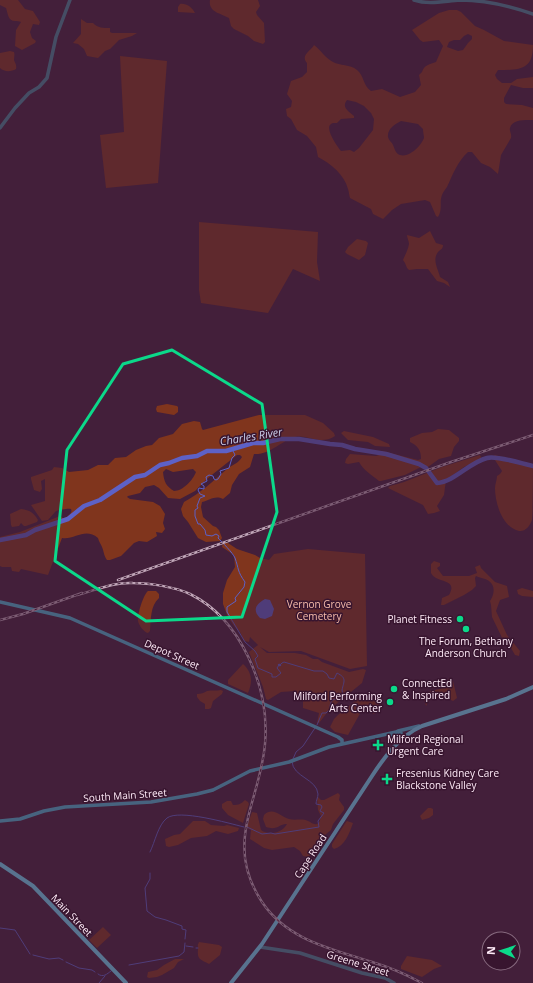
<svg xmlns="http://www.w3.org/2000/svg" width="533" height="983" font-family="'Open Sans',sans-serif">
  <rect width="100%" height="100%" fill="#431f3a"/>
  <path fill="#80351d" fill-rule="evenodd" d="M 0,0 L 18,0 L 25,9 L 33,11 L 40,22 L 39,25 L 33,24 L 30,32 L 32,38 L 36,41 L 35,43 L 22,50 L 15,46 L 16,30 L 21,22 C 19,21 17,21 15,21 C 8,21 8,14 6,8 L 0,5 Z
    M 210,0 L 258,0 L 260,6 L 256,12 L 257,15 L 264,23 L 265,42 L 263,44 L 254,41 L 248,36 L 234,29 L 231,26 L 229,18 C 220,13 208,12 210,0 Z
    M 180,4 C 186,3 192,7 195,13 L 178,12 L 178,7 Z
    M 449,10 L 457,10 L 461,12 L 475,26 L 484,30 L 504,41 L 533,45 C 533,70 520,70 498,70 L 495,75 L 497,79 L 502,83 L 511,83 L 517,79 L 533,77 L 533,88 L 523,88 L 511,85 L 504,98 L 504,102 L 506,104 L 522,105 L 533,108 L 533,120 C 526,120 512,119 510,128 C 509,131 512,134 511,138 L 501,155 L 498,174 L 490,167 L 481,163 L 472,152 L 468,152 C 458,161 453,174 447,187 C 445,190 443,192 442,195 C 439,203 443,208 438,217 L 436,216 L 430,202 L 425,200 L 401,204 L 392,210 L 383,219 L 373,214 L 371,209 L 350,198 C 349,195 349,192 348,189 C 344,174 331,164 318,157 L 316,147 L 307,136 L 297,130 L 291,119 L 287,116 L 286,109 L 291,107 L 292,101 L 287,94 L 291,81 L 302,77 L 307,72 L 307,63 C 300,55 311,51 314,45 C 321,50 325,58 333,62 C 340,66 350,64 357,70 C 364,75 363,86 371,91 L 382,89 L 400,97 L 415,92 L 421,85 L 419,75 L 422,72 C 424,65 430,64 436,62 L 443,46 L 439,40 L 423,42 L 420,40 L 412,30 L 439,13 ZM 468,34 L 472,36 L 472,39 L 468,43 L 463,50 L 458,51 L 447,47 L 449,42 L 454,40 L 460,40 L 464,36 ZM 347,100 L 356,102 L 364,106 L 371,113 L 374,119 L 373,130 L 359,148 L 354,152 L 350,150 L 341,151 C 337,146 319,121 337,123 L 341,119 L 354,118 L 354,116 C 349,111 341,108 347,100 ZM 401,121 L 418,124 L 423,129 C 423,132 424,136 424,138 C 421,146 409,158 400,155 C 395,153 395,149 393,145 C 392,142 389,141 388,137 C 387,129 395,124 401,121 Z
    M 81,19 L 87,23 L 93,23 C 98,28 103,28 110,28 L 110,32 L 112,33 L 137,33 L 132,36 L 119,40 L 110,49 L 105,51 L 98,58 L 87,56 L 84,49 L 78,44 L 73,43 L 81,34 Z
    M 10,51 L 14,52 C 15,55 14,57 14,60 C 15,63 17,65 16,69 C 11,72 4,72 0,68 L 0,53 Z
    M 120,56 L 167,61 L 158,183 L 106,188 L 100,135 L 124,132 Z
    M 199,222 L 318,232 L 317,262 L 320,281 L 293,269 L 268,313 L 201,303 L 199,290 Z
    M 430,231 L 436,243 L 443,245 C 443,249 441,249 438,252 C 432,260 438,269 440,277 L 448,282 L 450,287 L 444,283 L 437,281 L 428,269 L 417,269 L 409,270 L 407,268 L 405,263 L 403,260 C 405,255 408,250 409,244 C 409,241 407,238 407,235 L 419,238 Z
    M 357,239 L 366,241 L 368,243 L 365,255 L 359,260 L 347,254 L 345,252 L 348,247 Z
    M 167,404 L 177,406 L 178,407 L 178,412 L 174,415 L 157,412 L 156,409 L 157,406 Z
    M 259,415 L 305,415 L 323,423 L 334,433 L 335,436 C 320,446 308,434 295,437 C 281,441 270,455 254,454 L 250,467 L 239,474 L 232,485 L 230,493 L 223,499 C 215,495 210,500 202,502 L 201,507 L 203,517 L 213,526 L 216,527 L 219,530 L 222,538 L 220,541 L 206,542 L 198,538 L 188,522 L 183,516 L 181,509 L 184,502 C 202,492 212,482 227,469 C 232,465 239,463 242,457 L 240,455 L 237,455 L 208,478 L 195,491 L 180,499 L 168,498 L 159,488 L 154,485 L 145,487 L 140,493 L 128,496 L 127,497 L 130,499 L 153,502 L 160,506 L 165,514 L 163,523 L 165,529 L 162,533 L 156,532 L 157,536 L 147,542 L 139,541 L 134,543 L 121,556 L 110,560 L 107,560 C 104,556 104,552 102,547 C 101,544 99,542 98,538 C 85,527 75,540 62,538 L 48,575 L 21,569 L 19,572 L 12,571 L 11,567 L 2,567 L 0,566 L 0,537 L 20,532 L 60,516 L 64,519 C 68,516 73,513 71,509 C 68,508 61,510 56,511 L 48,520 L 42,521 L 31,505 L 45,501 L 45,479 L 41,481 L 42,489 L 40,492 L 34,490 L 31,479 L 31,477 L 52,470 L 54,467 L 62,468 L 69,472 L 88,470 L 98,465 L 108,465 L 115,458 L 126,457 L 136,450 L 146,446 L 152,445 L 159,438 L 173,434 L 182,424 L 194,421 L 200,422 L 202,429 L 203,430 ZM 166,469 L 173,472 L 193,469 L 196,472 C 193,480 183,491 174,491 C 166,486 164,482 163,472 Z
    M 438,429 L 449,430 L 459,438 L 459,441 L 454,447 L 451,456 L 439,459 L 428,467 L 423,466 L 405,475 L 381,481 L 379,481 C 372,475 363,470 359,462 L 348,464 L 345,463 L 346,459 L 350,454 L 376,456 L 379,455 L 382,451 L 418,460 L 421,459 C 421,450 418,446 410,442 L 410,438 L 422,433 L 432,432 Z
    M 344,431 L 373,437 L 389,444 L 390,447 L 375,446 L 368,442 L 348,440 L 341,433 Z
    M 480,455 L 481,457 L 481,459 L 464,467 L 446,480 L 444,495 L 437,506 L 440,511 L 434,513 L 428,514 L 423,505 L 388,488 L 390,486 L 404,482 L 442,467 Z
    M 495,455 L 512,460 L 533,465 C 533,475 533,514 532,520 C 530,526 525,532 519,531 C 502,527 495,503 495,488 C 495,484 497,480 497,476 L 500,474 L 502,471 L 493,457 Z
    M 21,509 C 30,510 34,513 38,520 L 37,522 L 26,526 L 24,526 L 21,523 L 19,526 L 12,527 L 11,525 L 10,514 Z
    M 223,543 L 228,543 L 237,549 L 255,555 L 260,558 L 269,560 L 274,554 L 308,549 L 365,554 L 367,666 L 350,669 L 301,651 L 269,652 L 260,647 L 267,653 L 295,653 L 306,655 L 313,659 L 318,659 L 322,662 L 349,672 L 363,669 L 366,670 L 362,683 L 330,709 L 319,723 L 317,723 L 319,713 L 303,708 L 303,700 L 295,691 L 281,692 L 268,700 L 266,699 L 263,687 L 249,652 L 258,645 L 250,637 L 249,642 L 244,641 L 240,632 L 234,626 L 228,617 L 223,604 L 223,593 L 227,580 L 235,567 L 234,555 L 222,547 Z
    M 434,561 L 440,563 L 440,566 L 437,568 L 443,576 L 469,576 L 477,573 L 475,567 L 480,565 L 481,568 L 495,582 L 507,586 L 509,597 L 500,600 L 496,611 L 507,635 L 520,651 L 519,656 L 515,655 L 511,648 L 506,646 L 492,617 L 491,605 L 490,601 C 494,595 496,586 489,581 C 485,578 480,578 476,576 L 475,578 L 476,586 L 472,590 L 464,595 L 444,605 L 441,605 L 442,598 L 449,595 C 457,581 443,582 436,578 C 434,577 432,575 431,573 L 431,564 Z
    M 522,588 L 533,591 L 533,597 L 522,596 L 518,594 L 517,590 Z
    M 148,591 L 156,591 L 159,594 L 159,598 C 150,606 151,620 150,631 L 148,633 C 144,632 139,626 138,621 C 137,616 143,595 148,591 Z
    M 243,664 C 252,672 253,682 248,693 L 228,684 L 228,680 Z
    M 449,678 L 453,681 L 457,698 L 453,701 L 445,697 L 430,699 L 426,706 L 423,695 L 424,693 L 443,688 L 447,685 Z
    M 221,690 L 223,691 L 222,694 L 213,701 L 211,708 L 209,709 L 205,709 L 205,704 L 200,701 L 197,697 L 197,694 C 201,694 204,693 207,691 C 212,690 216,691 221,690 Z
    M 365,693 L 372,697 L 378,697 L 382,707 L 381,710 L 374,714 L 364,709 L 362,710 L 348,735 L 335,732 L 330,727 L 334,719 L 338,715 Z
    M 338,793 L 340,795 L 339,800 L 344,807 L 344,810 L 333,824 L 331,830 L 325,835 L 324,842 L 318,844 L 317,850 L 308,857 L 303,856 L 300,851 L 294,847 L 272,850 L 264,848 L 250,839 L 251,830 L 247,828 L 247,826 L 252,812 L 257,813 L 261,830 C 269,836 282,833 287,824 C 280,823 278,831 266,827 L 263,819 L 264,815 C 273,806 281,817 289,819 C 295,821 302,818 308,821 C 311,822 313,825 317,824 C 320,823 320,819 321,816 L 318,810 L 317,798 L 318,797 L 321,800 L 324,800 Z
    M 245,800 L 248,802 L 249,804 L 243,823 L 228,815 L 222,808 L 222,804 L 227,801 L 231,801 L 233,805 C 239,805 241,804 245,800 Z
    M 428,808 L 431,808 L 433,809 L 433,815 L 429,818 L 422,820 L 420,816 Z
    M 193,821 L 205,821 L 211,825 L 224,826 L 227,825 L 239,828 L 238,831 L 228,834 L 216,831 L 207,836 L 191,838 L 178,845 L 169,847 L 166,846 L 165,839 L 174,835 L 180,834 Z
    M 347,821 L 353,823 C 349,834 345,846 334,849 L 332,847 L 332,844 L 346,822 Z
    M 103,927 L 111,935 L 97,948 L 89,940 Z
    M 199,942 L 219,945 L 222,947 L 220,955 L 209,964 C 200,959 197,960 198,949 C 198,943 197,947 199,942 Z
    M 407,956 L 432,960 L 442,966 L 434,969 L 422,977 L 401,969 L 401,966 Z
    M 175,959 L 184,959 L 178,962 L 174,968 L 162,975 L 157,977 L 149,978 L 147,977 L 148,972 L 157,970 L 164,965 Z"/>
  <path fill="#5d61c6" d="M 265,599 L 270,600 L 274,609 L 272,616 L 265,619 L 260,618 C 252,610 256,604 265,599 Z"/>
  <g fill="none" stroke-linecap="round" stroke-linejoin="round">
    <path stroke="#5d61c6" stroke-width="1" d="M 235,448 L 233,451 L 235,455 L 232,458 L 229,468 L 220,471 L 221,474 L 218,479 L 216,480 L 214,479 L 213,476 L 209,475 L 206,477 L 207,481 L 201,484 L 204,486 L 204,489 L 199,488 L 198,490 L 200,494 L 205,496 L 200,498 L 197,506 L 198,508 L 195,510 L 195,516 L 198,524 L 200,524 L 205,530 L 206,535 L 212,536 L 216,534 L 219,536 L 218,538 C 222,542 233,553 235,558 C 239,569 237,571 245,582 L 244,587 L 235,598 L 236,601 L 227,607 L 227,612 L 245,642 L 255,651 L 258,656 L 255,659 L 258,668 L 272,674 L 272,677 L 276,677 L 281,673 L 277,668 L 279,665
      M 280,665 L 282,663 L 284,662 L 314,671 L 323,671 L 327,674 L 329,678 L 334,679 L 337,673 C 347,678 344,681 342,690 C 342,692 343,694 343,696 C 334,700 330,698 330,709 L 326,713 L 322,713 L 317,725
      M 293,759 L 296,752 L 303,746 L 315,728
      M 247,827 L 262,834 L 271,833 L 275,834 L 319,827 L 318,821 L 324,813 L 320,811 L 322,807 L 321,805 L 316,804 C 316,801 318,797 318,794 C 317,779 293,777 292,762
      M 150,852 C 155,842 158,825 167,818 C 179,809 228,823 244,827
      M 150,873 L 150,879 L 145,888 L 147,911 L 155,917 L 166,920 L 182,926 L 182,929 L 186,930 L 185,939
      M 0,928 L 15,930 L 30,954
      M 186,946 L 193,947
      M 196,948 L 198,948
      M 33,955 L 49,959 L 59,958 L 63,960
      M 66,962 L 79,968 L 92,970 L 95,972
      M 129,965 L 179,956 L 184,952 L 185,943
      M 98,974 C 103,978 107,974 111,971
      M 99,983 L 105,976"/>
    <path stroke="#5d61c6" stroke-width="2.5" d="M 279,665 L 280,665"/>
    <path stroke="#5d61c6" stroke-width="4.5" d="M 0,540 L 26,535 L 35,530 L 68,519 L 84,506 L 100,500 L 135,477 L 145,475 L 160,465 L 169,463 L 182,458 L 197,456 L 207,451 L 226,451 L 253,443 L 263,443 L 280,439 L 299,439 L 330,444 L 342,445 L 355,449 L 386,454 L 419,464 L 426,468 L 437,483 C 454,482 470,462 487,458 C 496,455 523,464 533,466"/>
    <path stroke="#488697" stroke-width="3.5" d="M 414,0 C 429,5 444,1 460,0 C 485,0 510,6 533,14
      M 0,128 L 15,108 L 29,93 L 39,87 L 47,78 L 56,37 L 70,0
      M 260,947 L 300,953 L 362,973 L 385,978 L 394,983"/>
    <path stroke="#4db7d3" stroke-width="3.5" d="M 0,602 L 70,618 L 338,737 L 342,740 L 342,744
      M 398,731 L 419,726
      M 389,735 L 403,738
      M 0,821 L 20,819 L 44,811 L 65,807 L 151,802 L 197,794 L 213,790 L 250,771 L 289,762 L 329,747 L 396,732 L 401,733 L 403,738"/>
    <path stroke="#72daf7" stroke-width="4" d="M 0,864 L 33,886 L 126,983
      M 231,983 L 262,944 L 372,776 C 385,756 400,736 422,726 L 506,699 L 533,687"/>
    <g stroke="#c0a6b8" stroke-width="2.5">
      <path id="rail" d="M 118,580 L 451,462 L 533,435
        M 77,595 C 96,590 113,582 133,583 C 150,583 175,587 190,594 C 241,619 270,688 265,744 C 260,802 223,843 262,902 C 288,941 333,949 375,963 C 392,968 407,975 422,983
        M 0,620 L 23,614 L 82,593"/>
    </g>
    <use href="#rail" stroke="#38152f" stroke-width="1" stroke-dasharray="3" stroke-linecap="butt"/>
  </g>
  <path d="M0 0H533V983H0ZM 172,350 L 262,404 L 277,512 L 242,617 L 146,621 L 55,561 L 67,450 L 123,364 Z" fill="#431f3a" fill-opacity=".55" fill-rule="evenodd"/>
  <path fill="none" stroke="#0bd98a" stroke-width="3" stroke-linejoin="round" d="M 172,350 L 262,404 L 277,512 L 242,617 L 146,621 L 55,561 L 67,450 L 123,364 Z"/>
  <g fill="#0bd98a" stroke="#38152f" stroke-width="1.5">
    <circle cx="460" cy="619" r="4"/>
    <circle cx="466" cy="629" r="4"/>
    <circle cx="394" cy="689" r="4"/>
    <circle cx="390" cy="702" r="4"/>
    <path d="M376 739h4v4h4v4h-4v4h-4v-4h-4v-4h4z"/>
    <path d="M385 773h4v4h4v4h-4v4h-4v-4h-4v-4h4z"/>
  </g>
  <g text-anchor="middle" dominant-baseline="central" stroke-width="3" stroke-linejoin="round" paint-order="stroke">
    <g font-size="10" fill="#f8bdab" stroke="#38152f">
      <text x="319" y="604">Vernon Grove<tspan x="319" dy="12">Cemetery</tspan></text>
    </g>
    <g font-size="10" fill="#feeaf7" stroke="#38152f" text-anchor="start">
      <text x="452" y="619" text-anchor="end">Planet Fitness</text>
      <text x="466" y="641" text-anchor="middle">The Forum, Bethany<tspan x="466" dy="12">Anderson Church</tspan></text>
      <text x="402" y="683">ConnectEd<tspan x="402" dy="12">&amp; Inspired</tspan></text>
      <text x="382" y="696" text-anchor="end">Milford Performing<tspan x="382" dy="12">Arts Center</tspan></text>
      <text x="387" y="739">Milford Regional<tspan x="387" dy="12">Urgent Care</tspan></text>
      <text x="396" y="773">Fresenius Kidney Care<tspan x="396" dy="12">Blackstone Valley</tspan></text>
    </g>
    <g font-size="10" fill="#feeaf7" stroke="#38152f">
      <text transform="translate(172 654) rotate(24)">Depot Street</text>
      <text transform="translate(125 795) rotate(-4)">South Main Street</text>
      <text transform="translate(310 856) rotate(-57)">Cape Road</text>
      <text transform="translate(72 915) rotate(46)">Main Street</text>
      <text transform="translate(358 963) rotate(17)">Greene Street</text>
    </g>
    <g font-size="11" font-style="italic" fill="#cbcfea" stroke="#38152f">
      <text transform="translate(251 436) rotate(-9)">Charles River</text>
    </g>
  </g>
  <g transform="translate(501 951) rotate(273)"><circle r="19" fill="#38152f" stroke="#876a7f"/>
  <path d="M0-3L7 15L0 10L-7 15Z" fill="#0bd98a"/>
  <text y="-6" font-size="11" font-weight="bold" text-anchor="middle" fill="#feeaf7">N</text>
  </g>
</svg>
